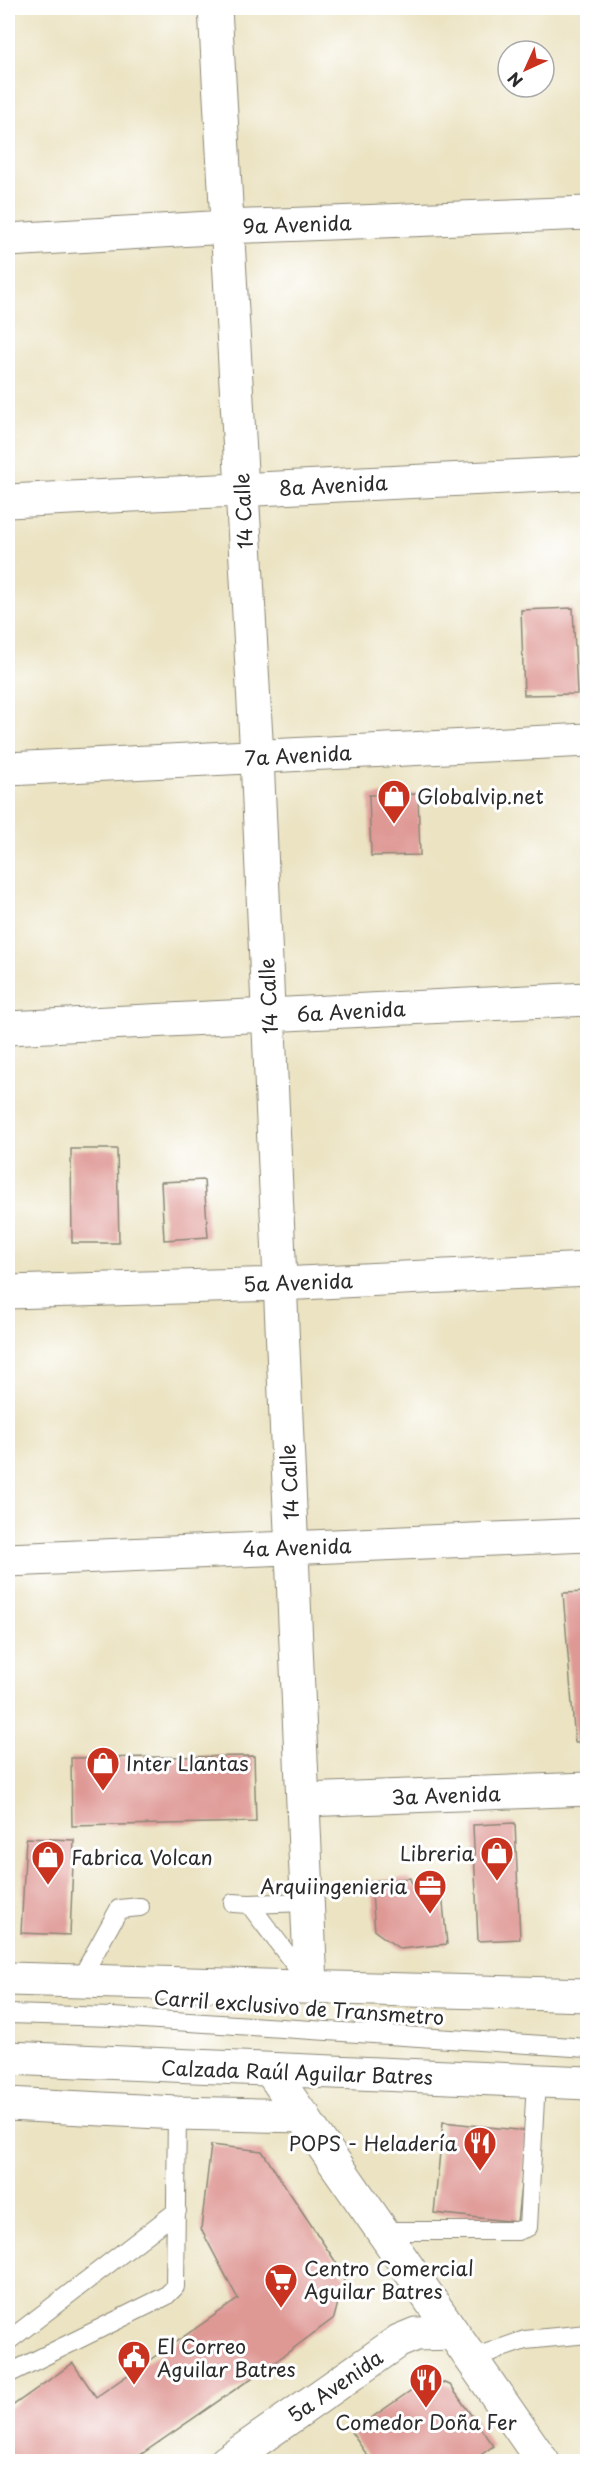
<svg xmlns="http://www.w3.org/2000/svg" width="595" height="2469" font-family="'Playpen Sans',sans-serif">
  <rect width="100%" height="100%" fill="#fff"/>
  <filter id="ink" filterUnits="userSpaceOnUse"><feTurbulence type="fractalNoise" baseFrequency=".0167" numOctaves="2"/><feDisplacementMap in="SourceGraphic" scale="12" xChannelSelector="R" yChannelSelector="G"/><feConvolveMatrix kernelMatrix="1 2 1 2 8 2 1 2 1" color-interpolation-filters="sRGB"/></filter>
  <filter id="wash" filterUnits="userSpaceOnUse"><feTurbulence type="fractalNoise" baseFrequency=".008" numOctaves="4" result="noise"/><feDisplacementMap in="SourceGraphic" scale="24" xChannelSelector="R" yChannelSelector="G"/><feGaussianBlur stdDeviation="1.35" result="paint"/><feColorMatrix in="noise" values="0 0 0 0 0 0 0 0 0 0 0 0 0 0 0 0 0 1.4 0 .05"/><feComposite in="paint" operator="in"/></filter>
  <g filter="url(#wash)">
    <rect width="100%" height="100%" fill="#ebe3c2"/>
    <g id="blocks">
      <path fill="#df9995" d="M 573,608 L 577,694 L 524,695 L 521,610 Z
        M 418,794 L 420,855 L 371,856 L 369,795 Z
        M 71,1149 L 117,1149 L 119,1243 L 72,1243 Z
        M 204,1180 L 208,1237 L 164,1240 L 161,1182 Z
        M 588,1592 L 588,1742 L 575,1742 L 563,1593 Z
        M 254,1756 L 256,1822 L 72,1826 L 71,1758 Z
        M 515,1823 L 520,1939 L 478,1941 L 473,1825 Z
        M 26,1838 L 74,1840 L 70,1935 L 21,1933 Z
        M 584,1872 L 588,1873 L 588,1947 L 581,1947 Z
        M 410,1878 L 412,1886 L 441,1883 L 447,1944 L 400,1949 L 375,1931 L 371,1881 Z
        M 443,2122 L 527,2131 L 517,2222 L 434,2213 Z
        M 211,2145 L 262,2151 L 345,2276 L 334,2318 L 275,2362 L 130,2462 L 8,2462 L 8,2409 L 73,2363 L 96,2397 L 238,2299 L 201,2229 Z
        M 429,2378 L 450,2385 L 493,2446 L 471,2462 L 372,2462 L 351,2432 Z"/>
    </g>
  </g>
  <g filter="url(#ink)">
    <use href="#blocks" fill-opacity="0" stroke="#8b8776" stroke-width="1.5"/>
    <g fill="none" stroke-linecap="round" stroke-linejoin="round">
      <g stroke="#8b8776" stroke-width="20">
        <path id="lane" d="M 233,1903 L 249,1904 L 308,1982
          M 249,1904 L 307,1902
          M 80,1980 L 119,1909 L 140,1907
          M 8,2014 L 112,2017 L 588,2048
          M 381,2231 L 517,2231 L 528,2227 L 536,2081
          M 8,2341 L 177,2211
          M 470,2359 L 525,2340 L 588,2334
          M 8,2374 L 166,2296 L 175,2287 L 177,2113"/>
      </g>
      <g stroke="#8b8776" stroke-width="35">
        <path id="street" d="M 215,8 L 257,757 L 311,1986
          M 8,240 L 227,227 L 588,213
          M 8,501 L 588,473
          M 8,1028 L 588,999
          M 8,1292 L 280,1284 L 588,1269
          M 8,1560 L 588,1535
          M 304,1800 L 588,1789
          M 8,2104 L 177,2113 L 304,2116
          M 226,2462 L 399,2341 L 416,2334 L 452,2333"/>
      </g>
      <g stroke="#8b8776" stroke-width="35">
        <path id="secondary" d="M 8,769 L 588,740
          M 271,2071 L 543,2462"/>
      </g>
      <g stroke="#8b8776" stroke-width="35">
        <path id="highway" d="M 8,1979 L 588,1995
          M 8,2058 L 588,2083"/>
      </g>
      <use href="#lane" stroke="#fff" stroke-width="18"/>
      <use href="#street" stroke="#fff" stroke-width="33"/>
      <use href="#secondary" stroke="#fff" stroke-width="33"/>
      <use href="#highway" stroke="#fff" stroke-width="33"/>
    </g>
  </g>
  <defs>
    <g id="shop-pin" transform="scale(1.725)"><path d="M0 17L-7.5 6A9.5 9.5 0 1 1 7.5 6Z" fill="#c8321e" stroke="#fff"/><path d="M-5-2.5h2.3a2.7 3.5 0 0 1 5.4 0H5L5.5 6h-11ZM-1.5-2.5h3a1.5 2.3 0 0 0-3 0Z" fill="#fff"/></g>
    <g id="office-pin" transform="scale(1.725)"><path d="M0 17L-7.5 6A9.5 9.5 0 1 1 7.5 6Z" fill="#c8321e" stroke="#fff"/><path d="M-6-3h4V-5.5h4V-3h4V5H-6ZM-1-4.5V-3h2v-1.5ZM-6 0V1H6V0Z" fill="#fff"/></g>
    <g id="restaurant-pin" transform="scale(1.725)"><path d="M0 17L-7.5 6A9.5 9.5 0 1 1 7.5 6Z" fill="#c8321e" stroke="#fff"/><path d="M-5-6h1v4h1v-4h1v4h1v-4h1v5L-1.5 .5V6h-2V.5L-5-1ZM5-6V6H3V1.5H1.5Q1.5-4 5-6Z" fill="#fff"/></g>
    <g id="supermarket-pin" transform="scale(1.725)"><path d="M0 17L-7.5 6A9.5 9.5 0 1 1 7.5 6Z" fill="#c8321e" stroke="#fff"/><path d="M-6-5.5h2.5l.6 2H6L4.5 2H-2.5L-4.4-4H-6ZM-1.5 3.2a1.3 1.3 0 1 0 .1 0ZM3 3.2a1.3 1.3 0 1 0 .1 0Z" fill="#fff"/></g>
    <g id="civic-pin" transform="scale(1.725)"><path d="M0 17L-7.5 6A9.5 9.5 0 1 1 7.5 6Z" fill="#c8321e" stroke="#fff"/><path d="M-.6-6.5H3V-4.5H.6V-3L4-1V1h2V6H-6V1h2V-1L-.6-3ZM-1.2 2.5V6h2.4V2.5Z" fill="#fff"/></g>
  </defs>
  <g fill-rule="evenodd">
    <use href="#shop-pin" x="394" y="796"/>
    <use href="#shop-pin" x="103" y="1763"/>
    <use href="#shop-pin" x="497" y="1853"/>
    <use href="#shop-pin" x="48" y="1857"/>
    <use href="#office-pin" x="430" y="1886"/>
    <use href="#restaurant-pin" x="480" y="2143"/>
    <use href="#supermarket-pin" x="281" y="2280"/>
    <use href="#civic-pin" x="134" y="2357"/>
    <use href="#restaurant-pin" x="426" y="2380"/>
  </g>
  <g text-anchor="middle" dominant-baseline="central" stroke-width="6" stroke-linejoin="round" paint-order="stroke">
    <g font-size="20" fill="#2b2b2b" stroke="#fff">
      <text transform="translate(297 224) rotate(-2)">9a Avenida</text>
      <text transform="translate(333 485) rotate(-3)">8a Avenida</text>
      <text transform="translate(243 511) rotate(-93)">14 Calle</text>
      <text transform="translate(298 755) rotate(-3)">7a Avenida</text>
      <text transform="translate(268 996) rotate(-93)">14 Calle</text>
      <text transform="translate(351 1011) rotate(-3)">6a Avenida</text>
      <text transform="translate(298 1282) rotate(-2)">5a Avenida</text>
      <text transform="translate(289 1482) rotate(-93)">14 Calle</text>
      <text transform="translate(297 1547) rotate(-2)">4a Avenida</text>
      <text transform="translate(446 1795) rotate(-2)">3a Avenida</text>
      <text transform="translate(299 2007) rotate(4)">Carril exclusivo de Transmetro</text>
      <text transform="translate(297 2072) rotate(2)">Calzada Raúl Aguilar Batres</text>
      <text transform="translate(335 2386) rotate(-35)">5a Avenida</text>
    </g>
    <g font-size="20" fill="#2b2b2b" stroke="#fff" text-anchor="start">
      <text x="417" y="796">Globalvip.net</text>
      <text x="126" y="1763">Inter Llantas</text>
      <text x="474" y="1853" text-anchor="end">Libreria</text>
      <text x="71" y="1857">Fabrica Volcan</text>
      <text x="407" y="1886" text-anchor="end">Arquiingenieria</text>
      <text x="457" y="2143" text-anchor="end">POPS - Heladería</text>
      <text x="304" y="2268">Centro Comercial<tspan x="304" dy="23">Aguilar Batres</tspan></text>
      <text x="157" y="2346">El Correo<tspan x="157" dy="23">Aguilar Batres</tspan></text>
      <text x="426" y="2422" text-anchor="middle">Comedor Doña Fer</text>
    </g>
  </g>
  <rect width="595" height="2469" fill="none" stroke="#fff" stroke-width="30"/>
  <g transform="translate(526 69) rotate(225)"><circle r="28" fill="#ffffff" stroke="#aaaaaa" stroke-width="1.5"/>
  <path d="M0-4.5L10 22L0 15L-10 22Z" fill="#c8321e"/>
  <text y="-9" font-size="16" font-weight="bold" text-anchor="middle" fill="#2b2b2b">N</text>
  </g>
</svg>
